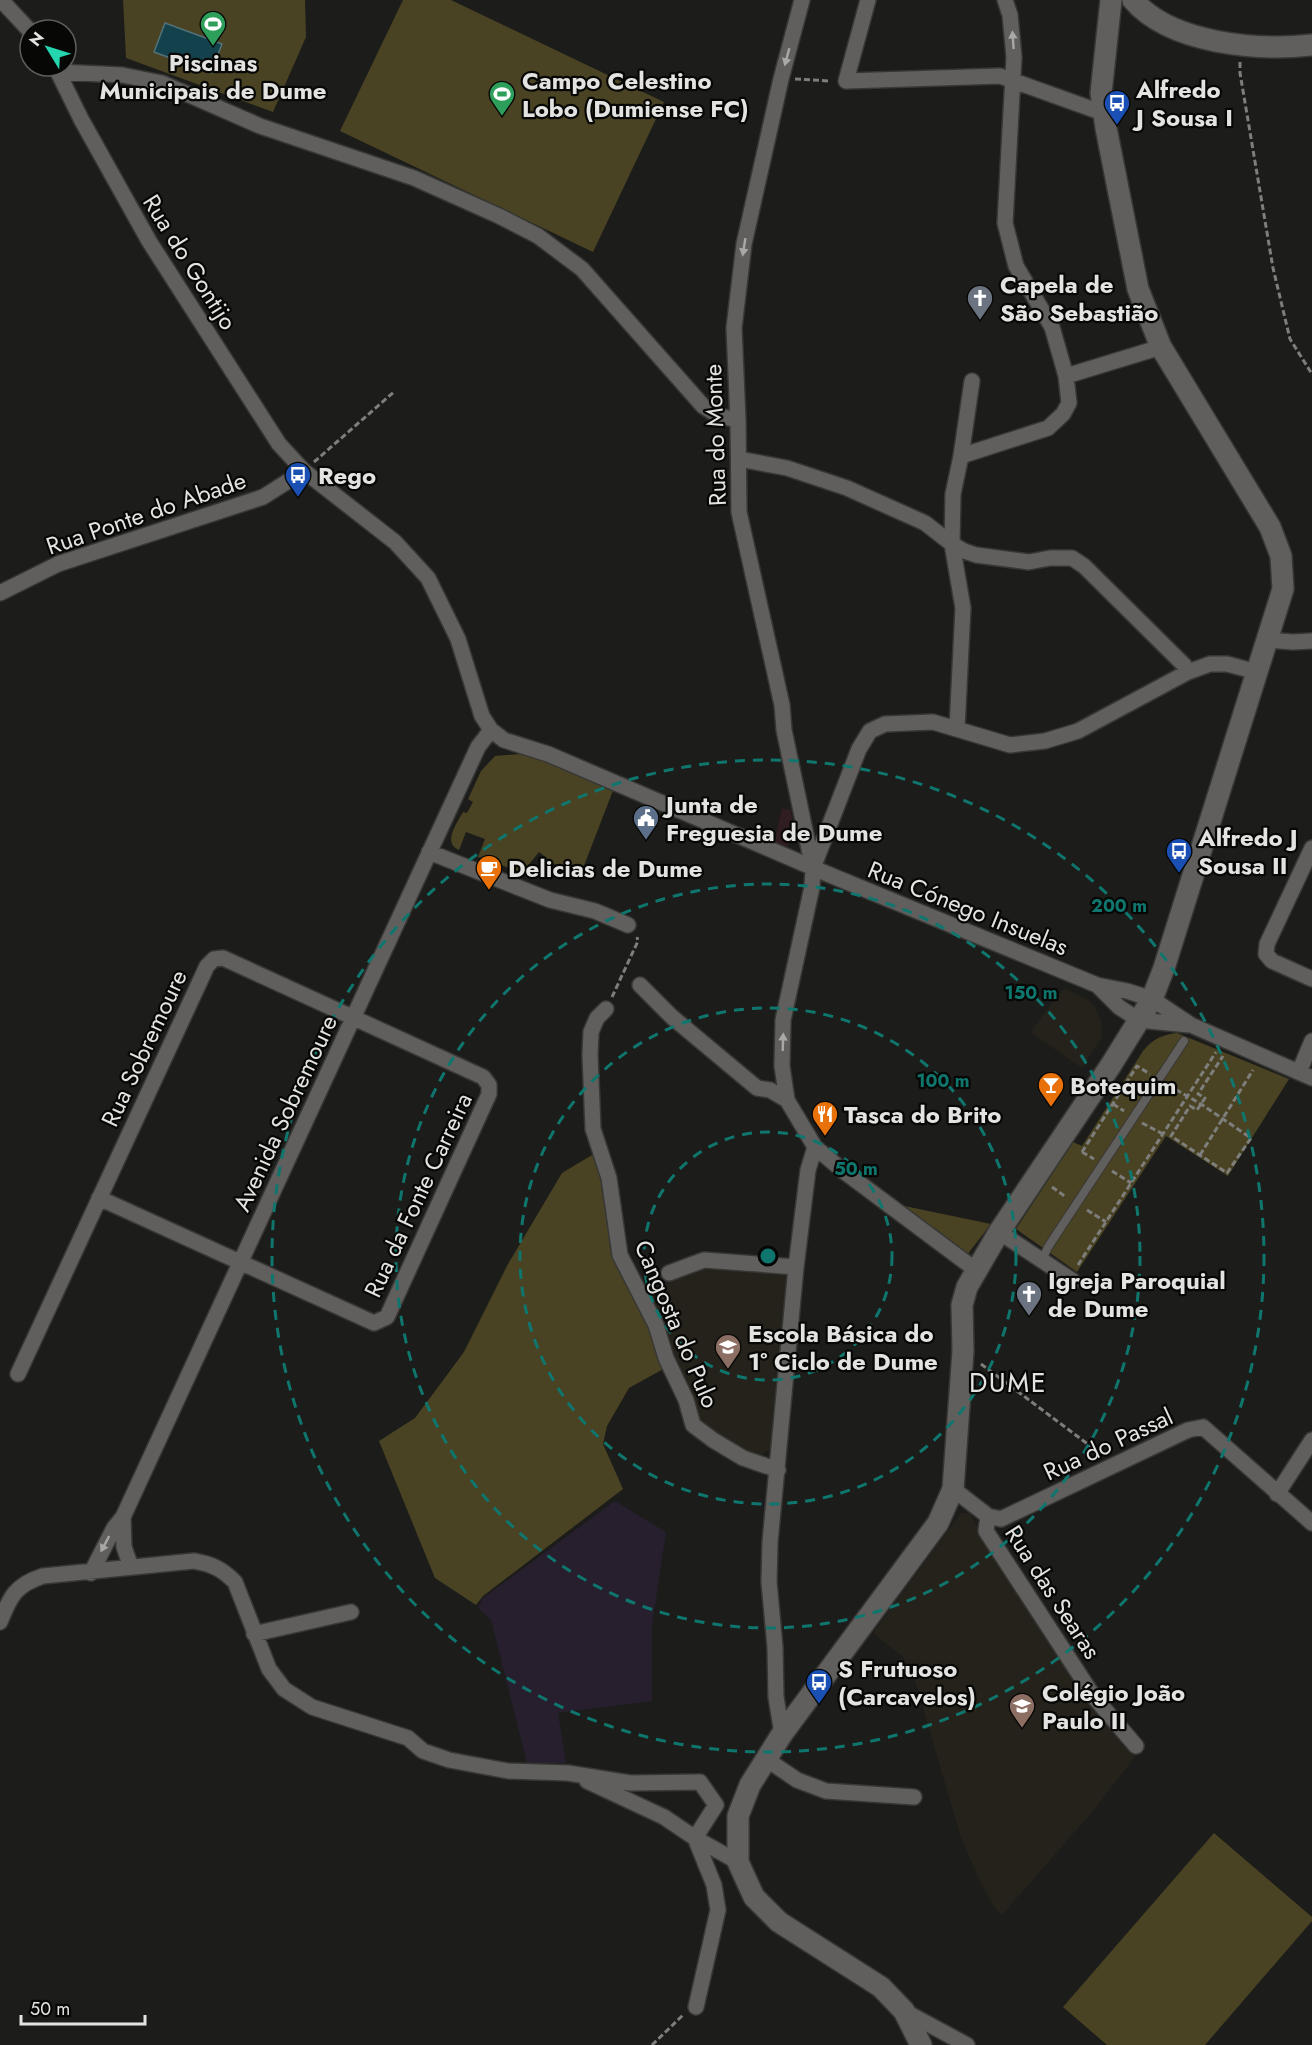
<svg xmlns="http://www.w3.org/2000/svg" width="1312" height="2045" font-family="Jost,sans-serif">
  <rect width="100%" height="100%" fill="#1c1c1a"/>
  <path fill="#301d21" d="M 782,808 L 791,810 L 794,831 L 786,850 L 774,844 Z"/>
  <path fill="#271f2e" d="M 615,1501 L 666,1532 L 652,1626 L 652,1701 L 558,1713 L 566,1763 L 527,1763 L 491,1620 L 478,1608 L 483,1598 Z"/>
  <path fill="#24221a" d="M 1064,988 L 1088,1000 L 1095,1007 L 1102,1023 L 1101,1039 L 1082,1068 L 1030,1032 Z
    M 707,1267 L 787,1275 L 775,1445 L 759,1457 L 741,1451 L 697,1422 L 644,1291 Z
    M 961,1513 L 969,1513 L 1092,1706 L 1138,1753 L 1093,1811 L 1002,1915 L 994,1907 L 979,1879 L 961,1838 L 913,1674 L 903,1657 L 873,1633 Z"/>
  <path fill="#494323" d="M 123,0 L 305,0 L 306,37 L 273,112 L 126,58 Z
    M 403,0 L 451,0 L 664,102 L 593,252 L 340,131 Z
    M 520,754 L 529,754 L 614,788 L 580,876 L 556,865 L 539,852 L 526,868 L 540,879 L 478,857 L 485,839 L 466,832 L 459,850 C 442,843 457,823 463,812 L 467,813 L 473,802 L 468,799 L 481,771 L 495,756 Z
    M 1177,1033 L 1289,1079 L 1228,1176 L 1166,1136 L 1077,1272 L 1016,1229 L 1073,1142 L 1082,1146 L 1143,1051 C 1153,1039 1161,1035 1177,1033 Z
    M 597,1152 L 613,1238 L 651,1326 L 665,1368 L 629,1388 L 607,1426 L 603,1444 L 623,1489 L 483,1596 L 476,1605 L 435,1578 L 379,1441 L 415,1418 L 464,1352 L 508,1264 L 562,1173 Z
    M 885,1202 L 991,1224 L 963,1260 Z
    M 1214,1833 L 1312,1917 L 1312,1921 L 1205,2045 L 1107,2045 L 1063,2007 Z"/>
  <path fill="#14424c" stroke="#527279" stroke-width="1.5" d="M 165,23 L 222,44 L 211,73 L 154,52 Z"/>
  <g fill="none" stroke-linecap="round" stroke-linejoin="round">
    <g stroke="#373735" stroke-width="10">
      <path id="lane" d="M 1042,1260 L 1048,1247 L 1184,1041"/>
    </g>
    <g stroke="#373735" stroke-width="18">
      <path id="street" d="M 1,0 L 30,31
        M 802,0 L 781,79 L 744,244 L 734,328 L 738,420 L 739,512 L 782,705 L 784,730 L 813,868 L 812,887 L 783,1020 L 782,1066 L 787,1100 L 815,1147 L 842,1170 L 976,1270
        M 868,0 L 846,81 L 1000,76 L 1103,113
        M 55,66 L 81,119 L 149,241 L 279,444 L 304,471 L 395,542 L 428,578 L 458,639 L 482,716 L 491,730 L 504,740 L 548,754 L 830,875 L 1097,985 L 1127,991 L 1152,999 L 1191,1025 L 1312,1078
        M 59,72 L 122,75 L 162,83 L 260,126 L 414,178 L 499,216 L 538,236 L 582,269 L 703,406 L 719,416 L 738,420
        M 1066,376 L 1161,347
        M 961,456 L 1048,428 L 1063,414 L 1069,403 L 1066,376 L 1052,327 L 1016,266 L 1005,223 L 1014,57 L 1010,15 L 1005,0
        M 739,459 L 787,468 L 847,488 L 925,523 L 952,544 L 964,551 L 976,555 L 1029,562 L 1050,558 L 1072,558 L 1084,566 L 1184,665 L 1188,672
        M 0,593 L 58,564 L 263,497 L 304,471
        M 1268,640 L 1293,642 L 1312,641
        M 957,728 L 963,608 L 952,544 L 953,494 L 961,456 L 972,381
        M 1312,848 L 1267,944 L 1266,954 L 1272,961 L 1312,979
        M 429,852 L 550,900 L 595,911 L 628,925
        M 813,868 L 859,749 L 870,731 L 885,724 L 933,722 L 1010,745 L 1045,741 L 1078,731 L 1188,672 L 1210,664 L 1227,664 L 1257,672
        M 640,985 L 672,1017 L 757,1088 L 770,1090 L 787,1100
        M 1097,985 L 1119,1007 L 1139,1020 L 1189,1025
        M 606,1009 L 597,1018 L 591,1032 L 590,1055 L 593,1129 L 609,1178 L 620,1255 L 656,1325 L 666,1358 L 686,1400 L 693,1425 L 713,1440 L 743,1458 L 778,1470
        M 1299,1072 L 1312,1041
        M 999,1232 L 1073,1281
        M 669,1273 L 704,1260 L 796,1267
        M 18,1374 L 207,966 L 214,959 L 223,958 L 483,1077 L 489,1085 L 489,1094 L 387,1317 L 374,1323 L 99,1198
        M 953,1489 L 988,1516 L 1001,1519 L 1188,1430 L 1203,1427 L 1312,1523
        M 1277,1494 L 1312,1440
        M 988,1516 L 986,1531 L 1094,1697 L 1136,1746
        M 123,1517 L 124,1547 L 131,1567
        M 91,1573 L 114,1528 L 123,1517 L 478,747 L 491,730
        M 0,1622 C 10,1597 15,1585 43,1576 L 194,1561 C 212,1564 222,1569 235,1582 L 269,1669 L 284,1689 L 312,1707 L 408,1738 L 423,1751 L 449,1760 L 508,1771 L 568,1773 L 630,1783 L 700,1782 L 716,1805 L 695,1838 L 714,1885 L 718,1910 L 696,2007
        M 254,1634 L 351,1612
        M 782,1734 L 776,1697 L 775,1647 L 769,1582 L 770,1542 L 796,1267 L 808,1170 L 815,1147
        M 766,1759 L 797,1780 L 826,1791 L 914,1797
        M 587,1781 L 664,1817 L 695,1838 L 738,1862
        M 904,2011 L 967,2045"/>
    </g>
    <g stroke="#373735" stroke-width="24">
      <path id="secondary" d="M 1133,0 C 1171,44 1258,51 1312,45
        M 921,2045 L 904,2011 L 881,1987 L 779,1922 L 754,1897 L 738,1862 L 738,1816 L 750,1785 L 782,1734 L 938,1523 L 953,1489 L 963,1351 L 962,1305 L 967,1287 L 999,1232 L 1111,1065 L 1139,1020 L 1152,999 L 1164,968 L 1283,589 L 1281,556 L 1270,527 L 1161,347 L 1138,289 L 1106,128 L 1101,93 L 1111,0"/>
    </g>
    <path stroke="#7e7e7c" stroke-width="3" stroke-dasharray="6 3" stroke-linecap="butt" d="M 1240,62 L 1240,73 L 1273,268 L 1290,339 L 1312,374
      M 795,79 L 830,81
      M 314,462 L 395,391
      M 612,997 L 638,941 L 637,937
      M 1168,1085 L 1201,1104 L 1251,1138 L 1227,1173 L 1171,1136 L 1190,1106 L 1197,1110 L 1205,1098 L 1198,1094 L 1223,1056
      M 1113,1104 L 1124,1111
      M 1142,1123 L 1163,1134
      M 1082,1152 L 1137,1066 L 1150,1074
      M 1082,1152 L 1094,1159
      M 1200,1155 L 1253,1070
      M 1112,1171 L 1131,1183
      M 1052,1187 L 1066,1197
      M 1087,1210 L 1106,1222
      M 1078,1265 L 1216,1052
      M 981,1364 L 1101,1454
      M 652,2045 L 683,2015"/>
    <use href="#lane" stroke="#605f5d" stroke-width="8"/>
    <use href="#street" stroke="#605f5d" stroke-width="15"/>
    <use href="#secondary" stroke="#605f5d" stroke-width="21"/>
  </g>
  <defs><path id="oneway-solid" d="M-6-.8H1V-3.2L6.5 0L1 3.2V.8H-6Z" transform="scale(1.5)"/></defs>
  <g fill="#a8a8a6">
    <use href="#oneway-solid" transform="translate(1013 40) rotate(-94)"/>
    <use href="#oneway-solid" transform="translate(787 57) rotate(105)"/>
    <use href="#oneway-solid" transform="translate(744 247) rotate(99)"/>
    <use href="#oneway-solid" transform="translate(783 1042) rotate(-88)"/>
    <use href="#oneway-solid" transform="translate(105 1544) rotate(118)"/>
  </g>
  <g fill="none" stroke="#0f766e" stroke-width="3" stroke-dasharray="10 8">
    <circle cx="768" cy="1256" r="124"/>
    <circle cx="768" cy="1256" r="248"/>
    <circle cx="768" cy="1256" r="372"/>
    <circle cx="768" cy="1256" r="496"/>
  </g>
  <defs>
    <g id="stadium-pin" transform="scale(1.35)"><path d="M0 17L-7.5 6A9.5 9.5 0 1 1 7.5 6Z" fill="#2e9e5b" stroke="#070706"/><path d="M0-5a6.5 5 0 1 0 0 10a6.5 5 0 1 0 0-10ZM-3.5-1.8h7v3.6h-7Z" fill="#fff"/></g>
    <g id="bus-pin" transform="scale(1.35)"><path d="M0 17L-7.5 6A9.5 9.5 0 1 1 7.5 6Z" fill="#1a4fb4" stroke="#070706"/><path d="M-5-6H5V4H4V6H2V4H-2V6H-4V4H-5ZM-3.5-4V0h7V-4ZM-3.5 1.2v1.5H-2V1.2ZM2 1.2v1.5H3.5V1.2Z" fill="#fff"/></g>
    <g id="church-pin" transform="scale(1.35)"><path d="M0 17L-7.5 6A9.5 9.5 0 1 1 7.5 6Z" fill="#6b7280" stroke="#070706"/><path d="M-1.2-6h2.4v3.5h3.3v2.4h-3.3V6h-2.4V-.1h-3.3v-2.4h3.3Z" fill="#fff"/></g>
    <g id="civic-pin" transform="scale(1.35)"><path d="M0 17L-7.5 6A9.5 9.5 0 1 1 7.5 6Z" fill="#5c6f8a" stroke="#070706"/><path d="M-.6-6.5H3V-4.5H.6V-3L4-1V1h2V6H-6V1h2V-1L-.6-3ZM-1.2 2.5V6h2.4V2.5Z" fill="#fff"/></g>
    <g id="cafe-pin" transform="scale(1.35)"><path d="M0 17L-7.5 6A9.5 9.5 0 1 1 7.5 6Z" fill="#e8710a" stroke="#070706"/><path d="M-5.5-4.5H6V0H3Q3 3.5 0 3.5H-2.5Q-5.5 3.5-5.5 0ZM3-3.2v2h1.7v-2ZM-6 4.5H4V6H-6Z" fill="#fff"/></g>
    <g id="bar-pin" transform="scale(1.35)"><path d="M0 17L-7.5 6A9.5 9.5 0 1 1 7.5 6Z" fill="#e8710a" stroke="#070706"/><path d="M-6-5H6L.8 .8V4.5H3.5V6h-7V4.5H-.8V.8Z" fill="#fff"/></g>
    <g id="restaurant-pin" transform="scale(1.35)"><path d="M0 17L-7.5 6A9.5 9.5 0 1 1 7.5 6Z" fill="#e8710a" stroke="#070706"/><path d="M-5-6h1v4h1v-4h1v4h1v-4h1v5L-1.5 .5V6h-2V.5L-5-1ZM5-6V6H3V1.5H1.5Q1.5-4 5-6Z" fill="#fff"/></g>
    <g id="school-pin" transform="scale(1.35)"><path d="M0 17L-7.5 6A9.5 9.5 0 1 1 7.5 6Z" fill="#8d6e63" stroke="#070706"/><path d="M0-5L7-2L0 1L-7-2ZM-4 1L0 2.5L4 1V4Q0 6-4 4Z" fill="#fff"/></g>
  </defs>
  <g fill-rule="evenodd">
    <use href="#stadium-pin" x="213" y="24"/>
    <use href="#stadium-pin" x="502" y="94"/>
    <use href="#bus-pin" x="1117" y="103"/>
    <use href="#church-pin" x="980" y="298"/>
    <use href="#bus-pin" x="298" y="475"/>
    <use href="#civic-pin" x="646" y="818"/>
    <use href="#bus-pin" x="1179" y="851"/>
    <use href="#cafe-pin" x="489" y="868"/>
    <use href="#bar-pin" x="1051" y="1085"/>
    <use href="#restaurant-pin" x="825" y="1114"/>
    <use href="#church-pin" x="1029" y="1294"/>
    <use href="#school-pin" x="728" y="1347"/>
    <use href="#bus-pin" x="819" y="1682"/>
    <use href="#school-pin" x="1022" y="1706"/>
  </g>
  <g text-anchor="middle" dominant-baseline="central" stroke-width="4.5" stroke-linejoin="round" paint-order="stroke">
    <g font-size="24" font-weight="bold" fill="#e3e3e1" stroke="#070706" text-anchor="start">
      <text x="213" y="62" text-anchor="middle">Piscinas<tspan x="213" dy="28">Municipais de Dume</tspan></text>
      <text x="522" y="80">Campo Celestino<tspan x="522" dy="28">Lobo (Dumiense FC)</tspan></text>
      <text x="1136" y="89">Alfredo<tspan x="1136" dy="28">J Sousa I</tspan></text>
      <text x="1000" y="284">Capela de<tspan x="1000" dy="28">São Sebastião</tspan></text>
      <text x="318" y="475">Rego</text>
      <text x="666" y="804">Junta de<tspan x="666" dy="28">Freguesia de Dume</tspan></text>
      <text x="1198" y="837">Alfredo J<tspan x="1198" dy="28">Sousa II</tspan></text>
      <text x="508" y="868">Delicias de Dume</text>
      <text x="1070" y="1085">Botequim</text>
      <text x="844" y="1114">Tasca do Brito</text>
      <text x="1048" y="1280">Igreja Paroquial<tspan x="1048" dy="28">de Dume</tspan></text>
      <text x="748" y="1333">Escola Básica do<tspan x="748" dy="28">1º Ciclo de Dume</tspan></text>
      <text x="838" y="1668">S Frutuoso<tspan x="838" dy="28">(Carcavelos)</tspan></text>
      <text x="1042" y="1692">Colégio João<tspan x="1042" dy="28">Paulo II</tspan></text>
    </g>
    <g font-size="24" fill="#e3e3e1" stroke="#070706">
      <text transform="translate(190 262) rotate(58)">Rua do Gontijo</text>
      <text transform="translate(715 435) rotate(-92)">Rua do Monte</text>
      <text transform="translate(146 513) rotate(-19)">Rua Ponte do Abade</text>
      <text transform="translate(968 908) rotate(22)">Rua Cónego Insuelas</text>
      <text transform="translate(144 1048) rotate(-65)">Rua Sobremoure</text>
      <text transform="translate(285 1113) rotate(-65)">Avenida Sobremoure</text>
      <text transform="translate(418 1195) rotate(-65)">Rua da Fonte Carreira</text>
      <text transform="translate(677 1324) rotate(67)">Cangosta do Pulo</text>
      <text transform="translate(1108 1444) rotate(-25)">Rua do Passal</text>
      <text transform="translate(1053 1592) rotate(57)">Rua das Searas</text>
    </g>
    <g font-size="27" letter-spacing="1.5" fill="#e3e3e1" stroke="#070706">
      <text x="1008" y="1382">DUME</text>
    </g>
  </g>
  <circle cx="768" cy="1256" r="9" fill="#0f766e" stroke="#070706" stroke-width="3"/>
  <g font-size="18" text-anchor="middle" font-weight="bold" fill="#0f766e" stroke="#070706" stroke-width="4.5" stroke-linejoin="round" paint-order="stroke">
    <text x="1119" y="912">200 m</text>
    <text x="1031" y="999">150 m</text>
    <text x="943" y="1087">100 m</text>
    <text x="856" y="1175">50 m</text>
  </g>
  <g transform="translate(48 48) rotate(308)"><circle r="28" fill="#070706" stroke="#5f5f5e" stroke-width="1.5"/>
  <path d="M0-4.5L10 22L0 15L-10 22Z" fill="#24d5af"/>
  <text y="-9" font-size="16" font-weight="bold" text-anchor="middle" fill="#e3e3e1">N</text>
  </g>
  <path d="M21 2015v9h124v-9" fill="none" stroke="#e3e3e1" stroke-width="3"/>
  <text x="30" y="2015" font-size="18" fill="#e3e3e1" stroke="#070706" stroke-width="4.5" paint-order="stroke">50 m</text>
</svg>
